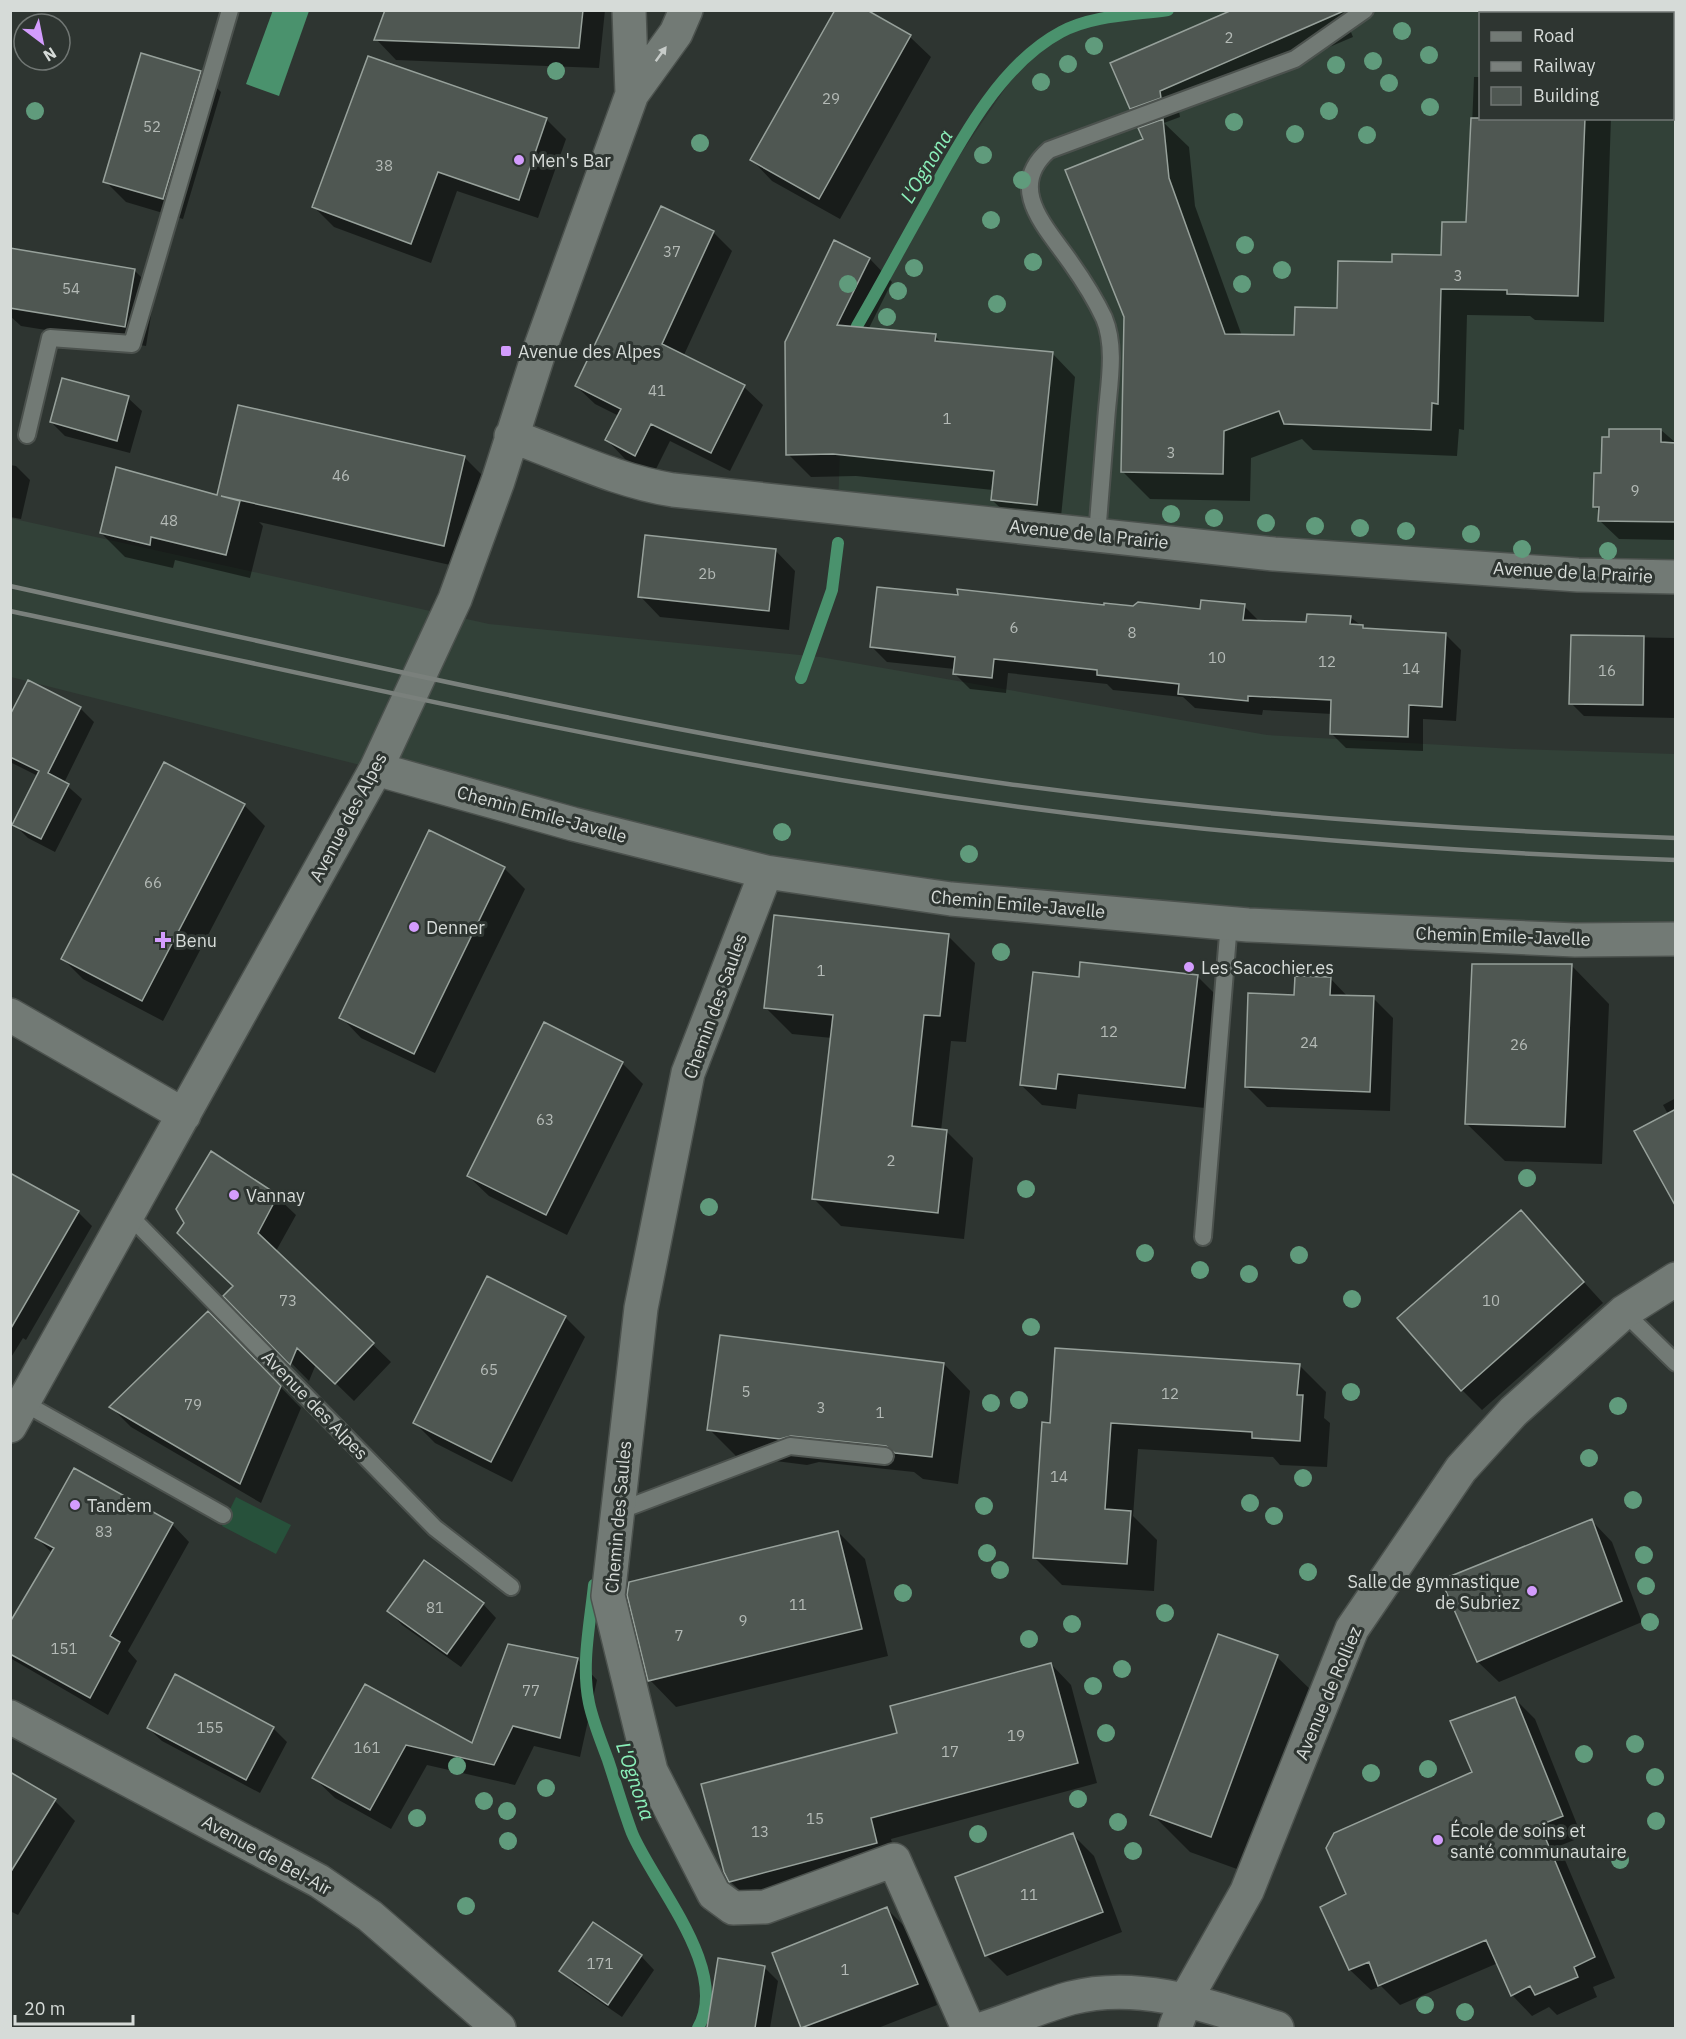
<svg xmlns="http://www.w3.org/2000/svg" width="1686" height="2039" font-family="'IBM Plex Sans',sans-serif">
  <rect width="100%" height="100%" fill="#2e3531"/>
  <path fill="#324138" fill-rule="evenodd" d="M 1185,10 L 1675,11 L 1675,577 L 838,506 L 840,450 L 852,349 L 951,168 L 1017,71 L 1039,49 L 1064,34 L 1096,25 ZM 1480,14 L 1672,14 L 1672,118 L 1480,118 Z
    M 10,518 L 489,624 L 820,657 L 1267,735 L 1515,749 L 1675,754 L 1675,939 L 951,899 L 376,769 L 11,677 Z"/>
  <path fill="#27513b" d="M 236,1497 L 291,1525 L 276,1554 L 222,1526 Z"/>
  <path fill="#4a926d" d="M 273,10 L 309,11 L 279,96 L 246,84 Z"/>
  <path fill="#0007" d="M 386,10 L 605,10 L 599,68 L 396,60 L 376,39 Z
    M 864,10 L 910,37 L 931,57 L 840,219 L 772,181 L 752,160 Z
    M 1342,10 L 1353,37 L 1179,111 L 1180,117 L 1164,123 L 1189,147 L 1195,206 L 1242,336 L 1296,337 L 1338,310 L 1393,264 L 1442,256 L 1468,224 L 1474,77 L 1480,77 L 1480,118 L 1611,118 L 1604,322 L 1535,320 L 1530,316 L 1467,315 L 1464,430 L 1459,429 L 1457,456 L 1313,450 L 1302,439 L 1251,458 L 1250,501 L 1150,499 L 1123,472 L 1145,140 L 1149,126 L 1131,108 L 1112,64 Z
    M 200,72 L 221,92 L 183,219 L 126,202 L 105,181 Z
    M 546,119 L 566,139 L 538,218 L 457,191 L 431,263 L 334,227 L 314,207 Z
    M 713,232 L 732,251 L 683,357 L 744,387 L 763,405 L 730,471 L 670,441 L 654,473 L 625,459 L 607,440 L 619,416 L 595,404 L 576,386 Z
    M 834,242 L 870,259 L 892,282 L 868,330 L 935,336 L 942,343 L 1053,354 L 1075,377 L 1060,527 L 1015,522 L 992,500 L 993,490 L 856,476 L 811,477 L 788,454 Z
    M 10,250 L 134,270 L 155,291 L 146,346 L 21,326 L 10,316 Z
    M 128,398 L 142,411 L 130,453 L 65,436 L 51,422 Z
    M 239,407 L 464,457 L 488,481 L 468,569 L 259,522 L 263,526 L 250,578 L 175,560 L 173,568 L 125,557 L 101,533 L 218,497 Z
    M 1661,430 L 1676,443 L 1676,540 L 1619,539 L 1600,521 L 1600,512 L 1595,507 L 1610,439 Z
    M 10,465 L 16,466 L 30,480 L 21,519 L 10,517 Z
    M 775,550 L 795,571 L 789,630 L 660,617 L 640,596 Z
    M 960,597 L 1201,611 L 1244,606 L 1259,621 L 1308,623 L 1350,617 L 1367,630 L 1446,635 L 1461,650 L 1456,721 L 1423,719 L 1423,751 L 1346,748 L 1331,733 L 1332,714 L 1263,710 L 1262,715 L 1195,708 L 1183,697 L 1113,690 L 1107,684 L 1008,673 L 1006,693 L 970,689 L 955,674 L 955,669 L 887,662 L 872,647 Z
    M 1572,636 L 1676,638 L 1676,718 L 1584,716 L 1571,703 Z
    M 29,682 L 80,708 L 94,722 L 64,783 L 82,799 L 55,852 L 28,838 L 14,824 L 38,776 L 10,762 L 10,718 Z
    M 244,805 L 265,826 L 163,1021 L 83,979 L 63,959 Z
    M 504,868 L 525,889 L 435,1073 L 361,1038 L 341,1017 Z
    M 948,936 L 975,963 L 966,1042 L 951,1041 L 941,1131 L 946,1131 L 973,1158 L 964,1239 L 841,1226 L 814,1199 L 832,1038 L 792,1034 L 765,1007 Z
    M 1572,966 L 1609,1004 L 1602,1164 L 1505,1161 L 1467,1124 Z
    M 1197,976 L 1218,997 L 1205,1108 L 1078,1094 L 1076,1109 L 1042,1105 L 1021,1085 L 1080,979 Z
    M 1330,978 L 1348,997 L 1373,998 L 1393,1018 L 1390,1111 L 1267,1107 L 1246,1086 L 1296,997 Z
    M 622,1063 L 643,1084 L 567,1235 L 489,1196 L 468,1176 Z
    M 1676,1098 L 1676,1203 L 1668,1114 L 1663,1105 Z
    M 211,1153 L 277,1197 L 296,1215 L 276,1251 L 391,1362 L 354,1401 L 316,1364 L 309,1381 L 225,1296 L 235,1287 L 186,1223 Z
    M 14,1176 L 78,1212 L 92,1226 L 26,1340 L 23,1338 L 10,1359 L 10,1182 Z
    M 1520,1212 L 1603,1303 L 1482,1410 L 1462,1390 Z
    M 208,1313 L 301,1408 L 261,1503 L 131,1427 L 111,1407 Z
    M 565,1317 L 585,1337 L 512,1482 L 435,1443 L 415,1423 Z
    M 944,1364 L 970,1391 L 958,1484 L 923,1479 L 914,1472 L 819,1462 L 807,1465 L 736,1456 L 709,1429 Z
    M 1299,1365 L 1326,1392 L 1324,1418 L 1330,1423 L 1327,1467 L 1280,1465 L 1273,1457 L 1138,1449 L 1133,1516 L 1157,1540 L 1154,1591 L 1062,1585 L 1035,1558 L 1052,1424 Z
    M 1592,1521 L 1612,1542 L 1642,1622 L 1499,1682 L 1478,1662 L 1443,1581 Z
    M 172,1524 L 189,1542 L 128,1651 L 137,1661 L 108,1715 L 10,1658 L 10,1625 L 52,1553 L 37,1538 Z
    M 838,1532 L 865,1559 L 888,1656 L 676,1707 L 650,1680 Z
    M 483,1604 L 496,1618 L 461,1667 L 402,1625 L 389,1611 Z
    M 1277,1657 L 1315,1694 L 1248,1873 L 1190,1852 L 1152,1814 Z
    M 577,1659 L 597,1680 L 580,1757 L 534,1746 L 515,1785 L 427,1765 L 391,1829 L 335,1798 L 314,1778 L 365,1686 L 472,1745 Z
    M 1051,1664 L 1071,1685 L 1097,1783 L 891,1839 L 897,1863 L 751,1901 L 730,1881 L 899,1734 Z
    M 1514,1698 L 1535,1719 L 1582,1837 L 1559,1846 L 1615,1978 L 1593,1987 L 1597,1997 L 1557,2015 L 1549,2007 L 1532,2016 L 1512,1995 L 1498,1963 L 1400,2005 L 1381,1986 L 1371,1990 L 1350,1970 L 1322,1907 L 1348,1895 L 1474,1773 Z
    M 148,1728 L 273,1728 L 287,1742 L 260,1793 L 162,1741 Z
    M 10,1773 L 55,1801 L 75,1821 L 18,1915 L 10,1911 Z
    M 1073,1835 L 1094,1856 L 1122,1932 L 1007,1976 L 986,1955 Z
    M 887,1909 L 908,1930 L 937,2005 L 878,2028 L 803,2028 L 774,1954 Z
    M 641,1956 L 654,1970 L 622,2017 L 574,1984 L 561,1970 Z
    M 720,1960 L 764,1967 L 778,1981 L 770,2028 L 708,2028 Z"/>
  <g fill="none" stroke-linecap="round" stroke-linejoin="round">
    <path stroke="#4a926d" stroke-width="12" d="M 852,343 L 857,326 C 879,288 900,249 922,210 C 956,149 997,66 1061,32 C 1092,15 1134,15 1168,10
      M 801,678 L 832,590 L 838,543
      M 594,1585 C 590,1624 581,1665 589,1703 C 593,1722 601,1741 608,1760 C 616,1784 623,1809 632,1833 C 654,1885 731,1970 698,2028"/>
  </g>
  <path fill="#4f5752" stroke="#97a19b" stroke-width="1.5" d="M 385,10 L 583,10 L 579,48 L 374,40 Z
    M 835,10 L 867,10 L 911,35 L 819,199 L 750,160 Z
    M 1232,10 L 1346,10 L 1160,91 L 1161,98 L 1130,109 L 1110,63 Z
    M 141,53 L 201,71 L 163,199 L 103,182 Z
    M 368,56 L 547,118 L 519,200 L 438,172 L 411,244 L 312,207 Z
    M 1471,118 L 1585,118 L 1578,296 L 1507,294 L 1507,290 L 1441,289 L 1438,404 L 1432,403 L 1431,430 L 1284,424 L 1279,411 L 1224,431 L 1223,474 L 1121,472 L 1124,317 L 1065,170 L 1143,139 L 1138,128 L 1163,119 L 1169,178 L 1225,334 L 1294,335 L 1295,307 L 1337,308 L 1338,261 L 1392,262 L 1392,254 L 1441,255 L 1442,222 L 1466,222 Z
    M 661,206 L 714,231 L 662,344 L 745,385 L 711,453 L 651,424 L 635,456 L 605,440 L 621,409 L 575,386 Z
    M 834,240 L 870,258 L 837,325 L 936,334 L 935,341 L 1053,352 L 1037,505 L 991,500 L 994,471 L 833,454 L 786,455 L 785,342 Z
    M 10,248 L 135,269 L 125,327 L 10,308 Z
    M 62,378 L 129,396 L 117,441 L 50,422 Z
    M 238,405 L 465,456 L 444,546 L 221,496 L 240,501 L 226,555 L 151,537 L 150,545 L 100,533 L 116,467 L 217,495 Z
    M 1609,429 L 1661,429 L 1661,442 L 1676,443 L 1676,522 L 1598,521 L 1599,507 L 1593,507 L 1594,473 L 1601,473 L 1602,437 L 1609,437 Z
    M 645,535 L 776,549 L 769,611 L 638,597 Z
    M 877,587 L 958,595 L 957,589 L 1104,605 L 1104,603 L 1133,606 L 1138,602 L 1200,609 L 1201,600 L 1245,604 L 1243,620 L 1306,622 L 1307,614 L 1351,616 L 1350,624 L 1363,625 L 1363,628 L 1446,633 L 1442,707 L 1409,705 L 1408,737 L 1330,734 L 1331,700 L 1248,696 L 1248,701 L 1178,694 L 1179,684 L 1097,675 L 1097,670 L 994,659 L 992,678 L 953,674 L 955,657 L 870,647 Z
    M 1571,635 L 1644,636 L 1643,705 L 1569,704 Z
    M 28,680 L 81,707 L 48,773 L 69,784 L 41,839 L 12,825 L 39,771 L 10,757 L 10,715 Z
    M 164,762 L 245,804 L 142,1001 L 61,959 Z
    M 429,830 L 505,867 L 414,1054 L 339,1018 Z
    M 774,915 L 949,934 L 940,1016 L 924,1015 L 912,1126 L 947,1130 L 938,1213 L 812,1199 L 833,1015 L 764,1008 Z
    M 1080,962 L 1198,975 L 1185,1088 L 1058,1074 L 1056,1089 L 1020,1085 L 1033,972 L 1079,977 Z
    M 1472,964 L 1572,964 L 1565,1127 L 1465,1124 Z
    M 1295,976 L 1331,977 L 1330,995 L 1374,996 L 1370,1092 L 1245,1087 L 1248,993 L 1294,995 Z
    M 544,1022 L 623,1062 L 546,1215 L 467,1176 Z
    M 1676,1109 L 1676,1207 L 1634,1131 Z
    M 211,1151 L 278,1195 L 258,1233 L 374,1343 L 335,1384 L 297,1348 L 290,1365 L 223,1296 L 233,1286 L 177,1233 L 184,1223 L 176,1209 Z
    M 10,1173 L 79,1211 L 10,1330 Z
    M 1521,1210 L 1584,1282 L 1461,1391 L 1397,1318 Z
    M 487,1276 L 566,1316 L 491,1462 L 413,1423 Z
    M 208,1311 L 281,1386 L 240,1484 L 109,1407 Z
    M 720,1335 L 944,1363 L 932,1457 L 895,1453 L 886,1446 L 791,1436 L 780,1439 L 707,1430 Z
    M 1055,1348 L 1300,1364 L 1297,1395 L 1303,1395 L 1300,1441 L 1252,1438 L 1252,1432 L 1111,1423 L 1105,1509 L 1131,1511 L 1127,1564 L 1033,1558 L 1042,1422 L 1050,1423 Z
    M 74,1468 L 173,1523 L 110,1636 L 120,1642 L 90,1698 L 10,1654 L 10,1622 L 54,1548 L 35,1538 Z
    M 1592,1519 L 1622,1601 L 1477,1662 L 1441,1580 Z
    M 838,1531 L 862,1629 L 648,1681 L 627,1595 L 629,1582 Z
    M 424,1560 L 484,1603 L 447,1654 L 387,1611 Z
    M 1218,1634 L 1278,1655 L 1211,1837 L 1150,1815 Z
    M 508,1644 L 578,1658 L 560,1738 L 513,1726 L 494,1765 L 406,1745 L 370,1810 L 312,1778 L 365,1684 L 472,1743 Z
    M 1051,1663 L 1078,1763 L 871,1818 L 877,1843 L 729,1882 L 724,1872 L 701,1784 L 897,1733 L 890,1706 Z
    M 175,1674 L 274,1727 L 246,1780 L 147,1728 Z
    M 1515,1697 L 1563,1816 L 1540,1825 L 1595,1957 L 1574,1967 L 1578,1977 L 1535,1995 L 1530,1986 L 1511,1996 L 1486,1940 L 1378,1986 L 1369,1962 L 1349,1970 L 1320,1907 L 1346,1894 L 1326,1848 L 1334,1833 L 1472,1772 L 1450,1721 Z
    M 10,1772 L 56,1799 L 10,1873 Z
    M 1073,1833 L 1103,1912 L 985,1956 L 955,1877 Z
    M 887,1907 L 918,1984 L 801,2028 L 772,1953 Z
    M 593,1922 L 642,1955 L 608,2005 L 559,1971 Z
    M 718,1958 L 765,1966 L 755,2028 L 707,2028 Z"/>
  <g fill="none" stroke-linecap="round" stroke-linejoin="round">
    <g stroke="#4c524e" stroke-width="20">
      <path id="lane" d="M 27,435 L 50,338 L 132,344 L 230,10
        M 1097,535 C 1100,498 1103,460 1106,422 C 1108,389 1117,349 1104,318 C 1095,299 1083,280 1071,263 C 1047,228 1005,188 1049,150 L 1295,59 L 1365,10
        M 128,1214 L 435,1528 L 511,1587
        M 1203,1237 L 1229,923
        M 1624,1312 L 1676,1363
        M 24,1403 L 223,1515
        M 616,1512 L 790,1446 L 885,1456"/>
    </g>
    <g stroke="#4c524e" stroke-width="36">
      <path id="street" d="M 629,10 L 632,94
        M 511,436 C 565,455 616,481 673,490 L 1274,554 L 1578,575 L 1676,577
        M 376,769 L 573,824 L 766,872 L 951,899 L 1248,925 L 1575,940 L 1676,939
        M 766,872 L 688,1073 L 641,1308 L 608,1596 L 651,1771 L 714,1894 L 733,1908 L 765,1907 L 894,1860 L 968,2028
        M 10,1015 L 184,1115
        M 10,1426 L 376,769 L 455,599 L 498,481 L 542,343 L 632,94 L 676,33 L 686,10
        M 10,1717 L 319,1881 L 370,1916 L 499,2028
        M 985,2028 C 1013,2019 1042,2006 1071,1998 C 1141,1980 1211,2007 1277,2028
        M 1175,2028 L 1186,1999 L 1247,1891 L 1352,1629 L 1461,1469 L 1514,1411 L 1624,1312 L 1676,1279"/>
    </g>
    <use href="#lane" stroke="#727a75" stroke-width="16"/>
    <use href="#street" stroke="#727a75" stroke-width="33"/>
    <path stroke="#7a807c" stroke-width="4.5" d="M 10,586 C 341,659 672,737 1008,784 C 1230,814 1452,830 1676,838
      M 10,611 C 295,671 579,738 866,784 C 1134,828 1404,851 1676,860"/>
  </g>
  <g fill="#609b7c">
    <circle cx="1402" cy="31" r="9"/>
    <circle cx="1094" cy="46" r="9"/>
    <circle cx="1429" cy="55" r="9"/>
    <circle cx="1373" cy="61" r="9"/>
    <circle cx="1068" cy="64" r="9"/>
    <circle cx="1336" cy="65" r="9"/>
    <circle cx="556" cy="71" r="9"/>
    <circle cx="1041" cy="82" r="9"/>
    <circle cx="1389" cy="83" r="9"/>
    <circle cx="1430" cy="107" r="9"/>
    <circle cx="35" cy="111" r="9"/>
    <circle cx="1329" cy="111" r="9"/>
    <circle cx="1234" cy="122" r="9"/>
    <circle cx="1295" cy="134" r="9"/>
    <circle cx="1367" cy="135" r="9"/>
    <circle cx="700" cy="143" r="9"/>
    <circle cx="983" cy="155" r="9"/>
    <circle cx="1022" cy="180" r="9"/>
    <circle cx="991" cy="220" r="9"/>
    <circle cx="1245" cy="245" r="9"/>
    <circle cx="1033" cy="262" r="9"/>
    <circle cx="914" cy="268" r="9"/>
    <circle cx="1282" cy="270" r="9"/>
    <circle cx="848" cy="284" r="9"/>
    <circle cx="1242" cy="284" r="9"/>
    <circle cx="898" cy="291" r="9"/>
    <circle cx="997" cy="304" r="9"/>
    <circle cx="887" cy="317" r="9"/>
    <circle cx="1171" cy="514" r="9"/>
    <circle cx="1214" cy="518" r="9"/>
    <circle cx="1266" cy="523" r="9"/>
    <circle cx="1315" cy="526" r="9"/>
    <circle cx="1360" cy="528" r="9"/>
    <circle cx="1406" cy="531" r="9"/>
    <circle cx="1471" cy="534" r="9"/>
    <circle cx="1522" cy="549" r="9"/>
    <circle cx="1608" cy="551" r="9"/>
    <circle cx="782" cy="832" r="9"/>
    <circle cx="969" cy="854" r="9"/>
    <circle cx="1001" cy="952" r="9"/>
    <circle cx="1527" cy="1178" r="9"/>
    <circle cx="1026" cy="1189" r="9"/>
    <circle cx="709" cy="1207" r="9"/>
    <circle cx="1145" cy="1253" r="9"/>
    <circle cx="1299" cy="1255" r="9"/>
    <circle cx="1200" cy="1270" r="9"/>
    <circle cx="1249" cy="1274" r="9"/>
    <circle cx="1352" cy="1299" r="9"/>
    <circle cx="1031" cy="1327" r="9"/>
    <circle cx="1351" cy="1392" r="9"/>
    <circle cx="1019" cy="1400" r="9"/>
    <circle cx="991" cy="1403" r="9"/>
    <circle cx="1618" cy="1406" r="9"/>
    <circle cx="1589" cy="1458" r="9"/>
    <circle cx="1303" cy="1478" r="9"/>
    <circle cx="1633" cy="1500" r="9"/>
    <circle cx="1250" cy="1503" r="9"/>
    <circle cx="984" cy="1506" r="9"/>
    <circle cx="1274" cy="1516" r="9"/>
    <circle cx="987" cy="1553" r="9"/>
    <circle cx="1644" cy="1555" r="9"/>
    <circle cx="1000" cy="1570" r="9"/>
    <circle cx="1308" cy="1572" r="9"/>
    <circle cx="1646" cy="1586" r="9"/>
    <circle cx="903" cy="1593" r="9"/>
    <circle cx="1165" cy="1613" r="9"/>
    <circle cx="1650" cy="1622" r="9"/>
    <circle cx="1072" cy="1624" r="9"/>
    <circle cx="1029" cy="1639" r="9"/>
    <circle cx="1122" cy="1669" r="9"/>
    <circle cx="1093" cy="1686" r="9"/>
    <circle cx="1106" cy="1733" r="9"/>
    <circle cx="1635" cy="1744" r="9"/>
    <circle cx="1584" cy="1754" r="9"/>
    <circle cx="457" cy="1766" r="9"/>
    <circle cx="1428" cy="1769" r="9"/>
    <circle cx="1371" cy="1773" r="9"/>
    <circle cx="1655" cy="1777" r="9"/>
    <circle cx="546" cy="1788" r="9"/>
    <circle cx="1078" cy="1799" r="9"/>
    <circle cx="484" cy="1801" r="9"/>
    <circle cx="507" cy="1811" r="9"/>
    <circle cx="417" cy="1818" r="9"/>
    <circle cx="1656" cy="1821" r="9"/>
    <circle cx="1118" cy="1822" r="9"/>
    <circle cx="978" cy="1834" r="9"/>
    <circle cx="508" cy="1841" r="9"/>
    <circle cx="1133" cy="1851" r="9"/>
    <circle cx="1620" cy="1860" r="9"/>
    <circle cx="466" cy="1906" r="9"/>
    <circle cx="1425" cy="2005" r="9"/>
    <circle cx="1465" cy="2012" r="9"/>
  </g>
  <defs><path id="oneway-solid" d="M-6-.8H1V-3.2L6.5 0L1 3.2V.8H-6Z" transform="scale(1.5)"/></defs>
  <use fill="#c7ccc9" href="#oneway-solid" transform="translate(661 54) rotate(-54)"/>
  <g fill="#d39cfd" stroke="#2e3531" stroke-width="2">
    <circle cx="519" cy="160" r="6"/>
    <rect x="500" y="345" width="12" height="12" rx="3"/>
    <circle cx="414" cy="927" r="6"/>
    <path d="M160 931h6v6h6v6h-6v6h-6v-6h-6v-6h6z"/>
    <circle cx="1189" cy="967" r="6"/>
    <circle cx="234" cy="1195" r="6"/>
    <circle cx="75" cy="1505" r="6"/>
    <circle cx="1532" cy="1591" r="6"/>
    <circle cx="1438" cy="1840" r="6"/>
  </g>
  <g text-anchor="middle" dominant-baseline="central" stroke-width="6" stroke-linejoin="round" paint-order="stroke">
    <g font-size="15" fill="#b4bab6">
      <text x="1229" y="37">2</text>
      <text x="831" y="98">29</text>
      <text x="152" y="126">52</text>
      <text x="384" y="165">38</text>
      <text x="672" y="251">37</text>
      <text x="1458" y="275">3</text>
      <text x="71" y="288">54</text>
      <text x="657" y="390">41</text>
      <text x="947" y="418">1</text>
      <text x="1171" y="452">3</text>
      <text x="341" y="475">46</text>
      <text x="1635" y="490">9</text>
      <text x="169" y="520">48</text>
      <text x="707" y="573">2b</text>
      <text x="1014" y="627">6</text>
      <text x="1132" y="632">8</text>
      <text x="1217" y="657">10</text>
      <text x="1327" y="661">12</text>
      <text x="1411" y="668">14</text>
      <text x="1607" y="670">16</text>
      <text x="153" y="882">66</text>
      <text x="821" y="970">1</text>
      <text x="1109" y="1031">12</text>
      <text x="1309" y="1042">24</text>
      <text x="1519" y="1044">26</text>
      <text x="545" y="1119">63</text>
      <text x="891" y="1160">2</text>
      <text x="288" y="1300">73</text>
      <text x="1491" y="1300">10</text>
      <text x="489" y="1369">65</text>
      <text x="746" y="1391">5</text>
      <text x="1170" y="1393">12</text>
      <text x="193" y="1404">79</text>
      <text x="821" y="1407">3</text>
      <text x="880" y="1412">1</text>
      <text x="1059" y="1476">14</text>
      <text x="104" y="1531">83</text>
      <text x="798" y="1604">11</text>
      <text x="435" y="1607">81</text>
      <text x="743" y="1620">9</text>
      <text x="679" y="1635">7</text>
      <text x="64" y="1648">151</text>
      <text x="531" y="1690">77</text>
      <text x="210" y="1727">155</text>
      <text x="1016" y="1735">19</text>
      <text x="367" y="1747">161</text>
      <text x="950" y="1751">17</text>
      <text x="815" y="1818">15</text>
      <text x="760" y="1831">13</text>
      <text x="1029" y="1894">11</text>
      <text x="600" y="1963">171</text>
      <text x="845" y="1969">1</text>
    </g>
    <g font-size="18" fill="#d6dbd8" stroke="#2e3531" text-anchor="start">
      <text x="531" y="160">Men's Bar</text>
      <text x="518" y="351">Avenue des Alpes</text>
      <text x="426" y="927">Denner</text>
      <text x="175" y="940">Benu</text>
      <text x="1201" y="967">Les Sacochier.es</text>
      <text x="246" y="1195">Vannay</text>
      <text x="87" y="1505">Tandem</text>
      <text x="1520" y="1581" text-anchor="end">Salle de gymnastique<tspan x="1520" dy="21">de Subriez</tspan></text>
      <text x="1450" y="1830">École de soins et<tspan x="1450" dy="21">santé communautaire</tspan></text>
    </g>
    <g font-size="18" fill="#d6dbd8" stroke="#2e3531">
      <text transform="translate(1089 534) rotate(6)">Avenue de la Prairie</text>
      <text transform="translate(1573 572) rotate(3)">Avenue de la Prairie</text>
      <text transform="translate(542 814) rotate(15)">Chemin Emile-Javelle</text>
      <text transform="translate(348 817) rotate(-62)">Avenue des Alpes</text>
      <text transform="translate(1018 904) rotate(5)">Chemin Emile-Javelle</text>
      <text transform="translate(1503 936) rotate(2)">Chemin Emile-Javelle</text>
      <text transform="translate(715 1006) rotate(-70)">Chemin des Saules</text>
      <text transform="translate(315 1405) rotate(46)">Avenue des Alpes</text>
      <text transform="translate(618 1517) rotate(-85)">Chemin des Saules</text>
      <text transform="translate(1328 1693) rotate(-67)">Avenue de Rolliez</text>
      <text transform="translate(267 1855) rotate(29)">Avenue de Bel-Air</text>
    </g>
    <g font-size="20" font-style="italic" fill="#8bf0ba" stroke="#2e3531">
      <text transform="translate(926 166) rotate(-59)">L'Ognona</text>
      <text transform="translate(636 1781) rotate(71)">L'Ognona</text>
    </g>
  </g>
  <rect width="1686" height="2039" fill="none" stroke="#d6dbd8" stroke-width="24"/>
  <rect x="1479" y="12" width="195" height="108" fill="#2e3531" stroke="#717774" stroke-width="1.5"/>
  <rect x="1491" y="32" width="30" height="9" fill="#727a75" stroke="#717774" stroke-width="1.5"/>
  <text x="1533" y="42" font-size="18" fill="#d6dbd8">Road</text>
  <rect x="1491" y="62" width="30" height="9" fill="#7a807c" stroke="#717774" stroke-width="1.5"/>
  <text x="1533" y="72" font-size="18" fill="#d6dbd8">Railway</text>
  <rect x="1491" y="87" width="30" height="18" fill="#4f5752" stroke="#717774" stroke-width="1.5"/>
  <text x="1533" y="102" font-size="18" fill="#d6dbd8">Building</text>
  <g transform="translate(42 42) rotate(148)"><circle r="28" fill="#2e3531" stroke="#717774" stroke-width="1.5"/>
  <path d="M0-4.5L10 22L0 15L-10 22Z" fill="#d39cfd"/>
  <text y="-9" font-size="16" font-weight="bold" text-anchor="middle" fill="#d6dbd8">N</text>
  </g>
  <path d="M15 2015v9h118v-9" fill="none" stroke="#d6dbd8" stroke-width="3"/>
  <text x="24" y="2015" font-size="18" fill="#d6dbd8" stroke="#2e3531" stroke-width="4.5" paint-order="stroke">20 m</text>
</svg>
